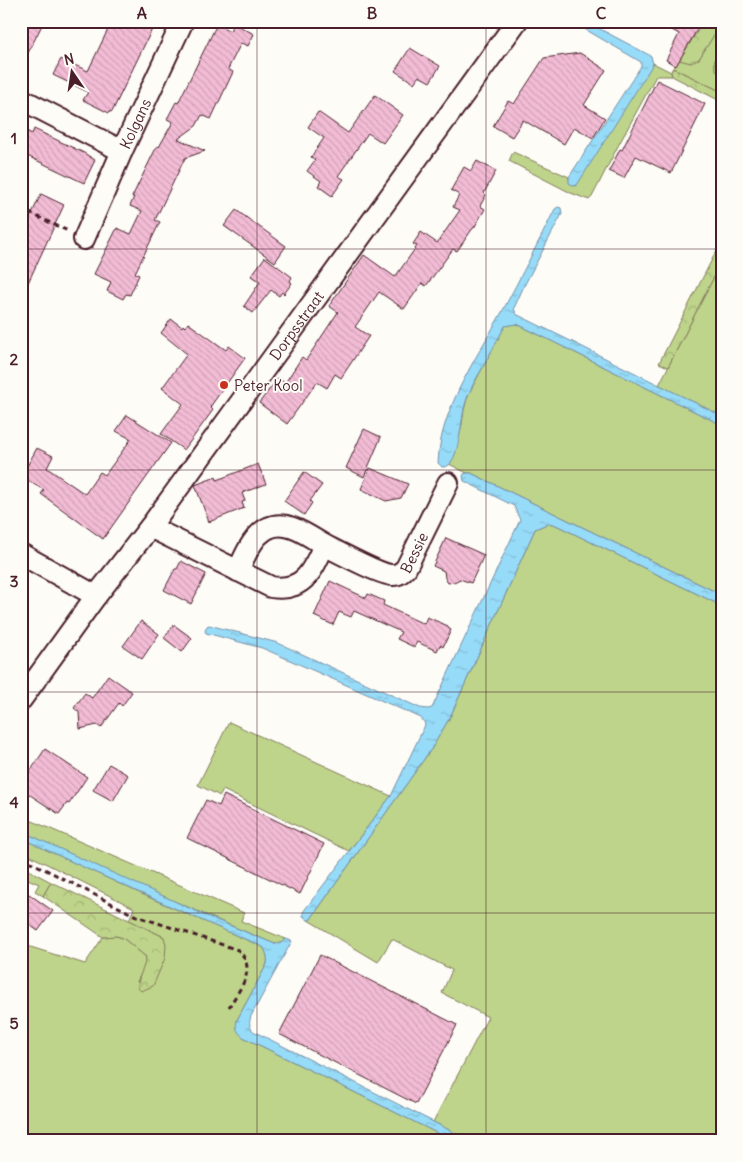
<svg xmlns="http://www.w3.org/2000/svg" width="743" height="1162" font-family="Delius,sans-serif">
  <defs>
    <pattern id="forest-crowns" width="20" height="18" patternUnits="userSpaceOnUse" patternTransform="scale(1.25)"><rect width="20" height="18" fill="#bdd48a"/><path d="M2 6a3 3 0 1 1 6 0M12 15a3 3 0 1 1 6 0" fill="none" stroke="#a4b677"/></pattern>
    <pattern id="water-ripples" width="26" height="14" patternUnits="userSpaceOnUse" patternTransform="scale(1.25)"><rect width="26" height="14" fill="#96dbf8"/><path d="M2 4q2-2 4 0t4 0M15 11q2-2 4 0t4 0" fill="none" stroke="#83bcd5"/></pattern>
    <pattern id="building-back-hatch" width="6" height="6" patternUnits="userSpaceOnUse" patternTransform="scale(1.25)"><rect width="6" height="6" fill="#f2bcd5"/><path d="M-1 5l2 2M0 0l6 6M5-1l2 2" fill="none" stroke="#d1a1b7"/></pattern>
  </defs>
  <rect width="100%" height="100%" fill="#fdfcf7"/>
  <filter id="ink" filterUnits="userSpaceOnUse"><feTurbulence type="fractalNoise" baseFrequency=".02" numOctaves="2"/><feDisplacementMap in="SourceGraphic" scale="10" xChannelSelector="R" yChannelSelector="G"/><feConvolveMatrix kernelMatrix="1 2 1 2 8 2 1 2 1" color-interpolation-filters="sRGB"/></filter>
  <g filter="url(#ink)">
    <path fill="#bdd48a" stroke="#847a5a" d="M 722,22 L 722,49 L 715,59 L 715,67 L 719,74 L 722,76 L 722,92 L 675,69 L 672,69 L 679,60 L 699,59 Z
      M 653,63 L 671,72 L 672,76 L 656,76 L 618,146 L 592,197 L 589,200 L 571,193 L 509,161 L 513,152 L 569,177 L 569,180 L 652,65 Z
      M 722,261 L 722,416 L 659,385 Z
      M 509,324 L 517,324 L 722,425 L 722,595 L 471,473 L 467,473 L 449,464 L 455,453 L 462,424 L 464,410 L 468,395 L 505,326 Z
      M 549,523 L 556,525 L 722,606 L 722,1141 L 471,1141 L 433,1122 L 488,1017 L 442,993 L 452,970 L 392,939 L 378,962 L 308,920 L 310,920 L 432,748 L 450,717 L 535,529 Z
      M 229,722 L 391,796 L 349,851 L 223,790 L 220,796 L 198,785 Z
      M 21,816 L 244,913 L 241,921 L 286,939 L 281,943 L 275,944 C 189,909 105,870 21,831 Z
      M 21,838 L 148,897 L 263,947 C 267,953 268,958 267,964 L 237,1020 L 243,1037 L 453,1141 L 21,1141 L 21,944 L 85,964 L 103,937 L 116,936 L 123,938 L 146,957 L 145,965 L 137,982 L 164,937 L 129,920 L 134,908 L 21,851 Z
      M 21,866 L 51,882 L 43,896 L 35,891 L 39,884 L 21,876 Z"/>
    <path fill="url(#forest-crowns)" stroke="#847a5a" d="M 704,21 L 722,21 L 721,24 L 699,59 L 691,63 L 679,60 Z
      M 722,49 L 722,76 C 711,69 714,57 722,49 Z
      M 672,69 L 675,69 L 722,92 L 722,102 L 672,76 L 671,72 Z
      M 722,240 L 722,261 L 668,367 L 659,363 Z
      M 51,882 L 164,937 L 166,945 L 165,958 L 153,986 L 141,991 L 138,988 C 137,977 145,968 146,957 L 123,938 L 116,936 L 103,937 L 43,896 Z"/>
    <path fill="url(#water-ripples)" stroke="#7890a6" d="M 571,21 L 585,21 L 651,56 L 653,64 L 577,185 L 574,186 L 569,183 L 569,177 L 641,66 L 641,62 Z
      M 558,207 L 561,208 L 562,214 L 524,286 L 514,308 L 516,314 L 722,416 L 722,425 L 517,324 L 505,326 C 498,340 490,353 483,367 C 475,381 467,394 464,409 C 461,423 459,455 449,465 C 446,467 445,467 442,467 L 438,463 C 438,459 439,455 439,451 C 445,403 479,353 502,312 C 520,278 538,243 555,209 Z
      M 467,473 L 471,473 L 722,595 L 722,606 L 556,525 L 549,523 L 535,529 L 450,717 L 432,748 L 310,920 L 308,920 L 303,916 L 303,912 L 391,796 L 425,725 L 424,722 L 421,718 L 276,654 L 262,648 L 206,633 L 205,631 L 207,626 L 209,625 L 278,643 L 420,708 L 428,709 L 432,708 L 520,520 L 514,506 L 464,481 L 463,476 L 464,474 Z
      M 21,831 L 207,916 L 275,944 L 281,943 L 286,939 L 292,941 L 251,1016 C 249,1023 249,1026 253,1031 L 471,1141 L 453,1141 L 243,1037 C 237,1032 235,1028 237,1020 L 267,964 C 268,958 267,953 263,947 C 182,912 101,876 21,838 Z"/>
    <path fill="url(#building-back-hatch)" stroke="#4a1f2b" d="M 21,21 L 44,21 L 21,67 Z
      M 112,21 L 156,21 L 112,112 L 110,111 L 109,113 L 83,100 L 88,92 L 53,75 L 61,59 L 88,71 Z
      M 656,21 L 702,21 L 676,66 L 666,60 L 679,34 Z
      M 233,23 L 254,34 L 248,46 L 241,43 L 228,69 L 233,72 L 211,119 L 202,115 L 196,126 L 178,139 L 205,151 L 185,158 L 155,220 L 160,222 L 135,273 L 139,275 L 130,295 L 126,294 L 123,299 L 107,291 L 111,282 L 94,274 L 117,228 L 131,234 L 142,211 L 130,206 L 134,197 L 132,197 L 157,146 L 159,147 L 173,122 L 167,119 L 176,102 L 178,103 L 217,24 L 230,31 Z
      M 410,48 L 440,66 L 430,82 L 419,76 L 414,83 L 395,71 Z
      M 580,53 L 606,70 L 584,105 L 605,118 L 593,138 L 574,127 L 564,144 L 523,120 L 512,137 L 493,126 L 508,101 L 514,104 L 544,58 Z
      M 657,80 L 705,104 L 671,173 L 636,156 L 624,178 L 609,171 L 620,149 L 622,150 Z
      M 375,95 L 403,115 L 383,143 L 368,133 L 338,176 L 344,179 L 332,196 L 318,186 L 321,181 L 307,171 L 315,160 L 311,157 L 324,138 L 308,127 L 318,112 L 348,133 Z
      M 21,128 L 32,134 L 34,129 L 84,153 L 95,160 L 84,183 L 21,153 Z
      M 477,161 L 496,171 L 484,193 L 486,195 L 480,206 L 485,209 L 474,228 L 473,228 L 457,251 L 453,249 L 426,286 L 422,283 L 404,309 L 379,292 L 355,327 L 369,336 L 341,378 L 335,374 L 327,388 L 317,382 L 287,424 L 259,403 L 278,378 L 285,383 L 302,357 L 306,360 L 338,312 L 329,306 L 364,255 L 395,277 L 417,246 L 413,244 L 421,232 L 437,243 L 460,210 L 453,207 L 459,195 L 451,190 L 464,167 L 471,171 Z
      M 41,194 L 64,205 L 21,298 L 21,237 Z
      M 236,210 L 286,246 L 275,262 L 224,226 Z
      M 265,257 L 292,277 L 290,281 L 292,283 L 284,294 L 282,292 L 279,296 L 271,290 L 253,313 L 244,306 L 260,282 L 251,276 Z
      M 171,319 L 182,327 L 183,325 L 185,327 L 188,323 L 226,350 L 229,346 L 245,358 L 210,407 L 213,410 L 184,450 L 161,434 L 183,404 L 162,388 L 187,354 L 161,333 Z
      M 127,415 L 171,443 L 103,539 L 41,494 L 44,490 L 21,477 L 37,448 L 53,456 L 47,468 L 85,494 L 100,472 L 105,475 L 131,439 L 116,431 Z
      M 364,429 L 381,437 L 364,477 L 346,468 Z
      M 258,464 L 266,484 L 242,493 L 245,501 L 242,502 L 244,508 L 209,522 L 195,485 L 216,477 L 217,480 Z
      M 370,468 L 408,484 L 401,498 L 386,501 L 361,489 Z
      M 304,472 L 322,485 L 310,501 L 312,503 L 304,515 L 284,501 Z
      M 446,538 L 484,555 L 471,583 L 460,579 L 454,582 L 448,583 L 445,578 L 444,571 L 433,566 Z
      M 181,561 L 206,574 L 191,604 L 164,590 L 175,569 L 177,569 Z
      M 330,581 L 366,598 L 368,594 L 384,601 L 383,605 L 424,624 L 427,617 L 448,626 L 448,628 L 451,630 L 443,647 L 440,645 L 437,651 L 417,642 L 414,647 L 397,639 L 401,632 L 354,611 L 351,617 L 339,612 L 333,625 L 314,616 Z
      M 141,621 L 159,634 L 142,659 L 123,646 Z
      M 174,625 L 192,638 L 182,652 L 164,638 Z
      M 108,675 L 132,692 L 122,706 L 119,703 L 101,728 L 97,725 L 80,729 L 79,712 L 74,708 L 85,693 L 92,698 Z
      M 45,749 L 87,777 L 69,804 L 67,803 L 59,814 L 21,789 L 21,785 Z
      M 109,764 L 128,775 L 113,801 L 93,790 Z
      M 224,795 L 324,844 L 300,894 L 187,838 L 206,800 L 219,806 Z
      M 29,894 L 53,911 L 38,931 L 21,919 L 21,904 Z
      M 320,955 L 457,1025 L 416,1104 L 279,1034 Z"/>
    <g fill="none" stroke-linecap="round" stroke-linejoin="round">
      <g stroke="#4a1f2b" stroke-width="24">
        <g id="minor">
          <path id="s1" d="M 21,99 L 122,151 L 183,21"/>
          <path d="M 84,239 L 122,151"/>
          <path id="s2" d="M 150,527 L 271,587 C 304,592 313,570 324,545 C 336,551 383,576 393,575 C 399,575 402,572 406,568 L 448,483"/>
          <path d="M 21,554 L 96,596"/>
          <path d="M 238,571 C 248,548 261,516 293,528 C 304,532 314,539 324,545"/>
          <path id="s3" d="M 21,700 L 96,596 L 150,527 L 517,21"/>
        </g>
      </g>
      <path stroke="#4a1f2b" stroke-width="3" stroke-dasharray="5 4" stroke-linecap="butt" d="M 21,209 L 68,231
        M 21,857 L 134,915 L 238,950 C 258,969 240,988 229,1007"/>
      <use href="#minor" stroke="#fdfcf7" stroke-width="20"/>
    </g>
  </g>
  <path fill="none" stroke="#4a1f2b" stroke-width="1" stroke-opacity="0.55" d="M 257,21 L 257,1141M 486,21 L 486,1141M 21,249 L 722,249M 21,470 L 722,470M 21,692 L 722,692M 21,913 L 722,913"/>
  <circle fill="#c8321e" stroke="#fdfcf7" stroke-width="2" cx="224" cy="385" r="5"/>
  <g text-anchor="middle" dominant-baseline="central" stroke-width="4" stroke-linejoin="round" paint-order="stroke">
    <g font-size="15" fill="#4a1f2b" stroke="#fdfcf7">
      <text stroke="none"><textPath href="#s1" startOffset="144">Kolgans</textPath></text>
      <text stroke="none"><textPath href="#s3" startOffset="465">Dorpsstraat</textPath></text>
      <text stroke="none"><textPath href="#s2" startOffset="318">Bessie</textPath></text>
    </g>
    <g font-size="15" fill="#4a1f2b" stroke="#fdfcf7" text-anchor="start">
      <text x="234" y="385">Peter Kool</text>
    </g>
  </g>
  <rect width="743" height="1162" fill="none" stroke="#fdfcf7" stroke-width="55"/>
  <g transform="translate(72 72) rotate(347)" stroke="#fdfcf7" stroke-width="4" paint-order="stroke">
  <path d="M0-4L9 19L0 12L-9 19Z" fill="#4a1f2b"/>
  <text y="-8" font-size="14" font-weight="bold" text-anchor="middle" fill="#4a1f2b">N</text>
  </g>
  <rect x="28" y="28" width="688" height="1106" fill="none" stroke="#4a1f2b" stroke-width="2"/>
  <g font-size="16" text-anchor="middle" font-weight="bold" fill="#4a1f2b">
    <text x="142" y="19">A</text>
    <text x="372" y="19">B</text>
    <text x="601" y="19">C</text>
    <text x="14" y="144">1</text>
    <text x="14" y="365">2</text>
    <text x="14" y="587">3</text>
    <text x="14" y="808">4</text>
    <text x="14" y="1029">5</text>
  </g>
</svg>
